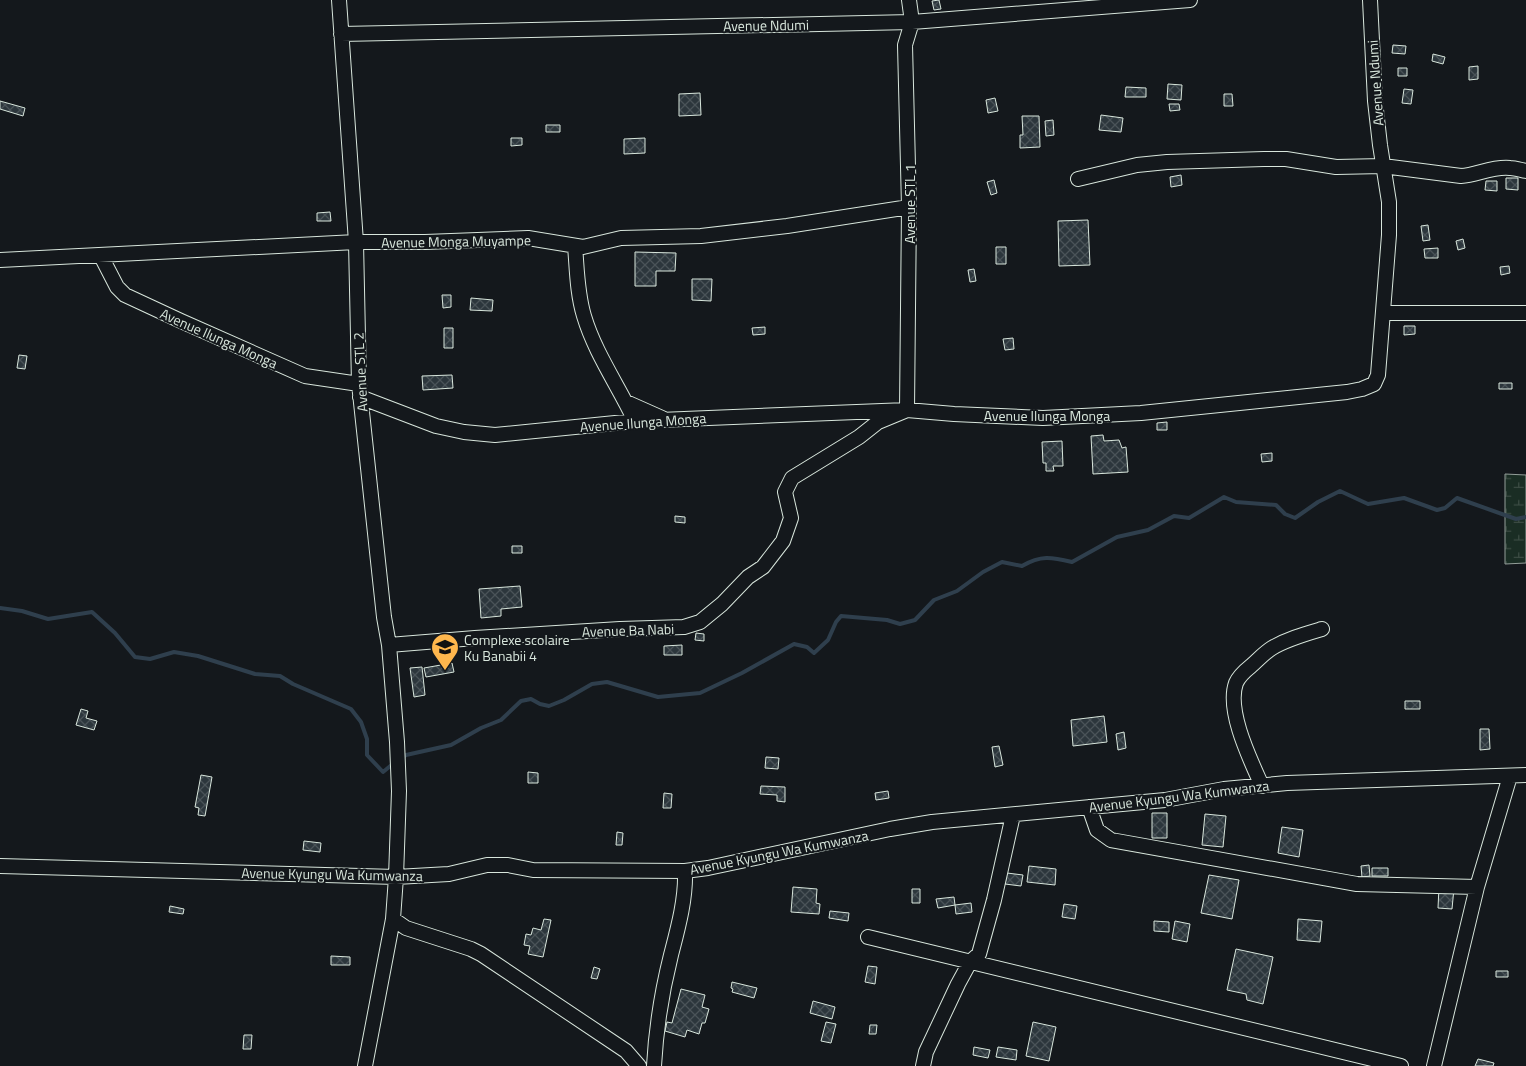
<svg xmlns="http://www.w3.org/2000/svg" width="1526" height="1066" font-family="'Titillium Web',sans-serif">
  <defs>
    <pattern id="wetland-marsh" width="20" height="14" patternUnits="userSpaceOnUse" patternTransform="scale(1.25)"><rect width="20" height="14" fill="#1a2d24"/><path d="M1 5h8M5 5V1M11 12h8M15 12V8" fill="none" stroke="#3b4b43"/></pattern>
    <pattern id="building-cross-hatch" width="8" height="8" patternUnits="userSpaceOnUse" patternTransform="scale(1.25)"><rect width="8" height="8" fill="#2c363c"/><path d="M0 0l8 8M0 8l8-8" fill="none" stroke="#4a5358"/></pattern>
  </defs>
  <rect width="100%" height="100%" fill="#14181c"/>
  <path fill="url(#wetland-marsh)" stroke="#939e99" d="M 1505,474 L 1526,475 L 1526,563 L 1505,564 Z"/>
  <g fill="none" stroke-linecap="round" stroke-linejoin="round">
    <path stroke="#2f3f4d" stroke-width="4" d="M 0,608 L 22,611 L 48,619 L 92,612 L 115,633 L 135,657 L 150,659 L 174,652 L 198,656 L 255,674 L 280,676 L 293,684 L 351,709 L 361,722 L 367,739 L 367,755 L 383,772 L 394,763
      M 402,758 L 406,755 L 451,745 L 481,728 L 501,720 L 521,701 L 531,699 L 540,704 L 549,706 L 564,700 L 592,684 L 607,682 L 658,697 L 700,693 L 742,673 L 794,644 L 807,647 L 814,653 L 828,640 L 836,622 L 841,616 L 887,620 L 900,624 L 915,620 L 934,600 L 957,591 L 983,572 L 1002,562 L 1022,566 C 1041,555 1051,557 1072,562 L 1117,537 L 1148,530 L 1174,516 L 1189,518 L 1224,497 L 1236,502 L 1276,505 L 1285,514 L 1295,518 L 1318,502 L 1340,491 L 1368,504 L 1404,498 L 1437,510 L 1445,508 L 1457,498 L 1516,519 L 1526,517"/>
  </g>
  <path fill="url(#building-cross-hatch)" stroke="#d8e6dc" d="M 939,0 L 941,9 L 934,10 L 932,1 Z
    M 1393,45 L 1406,46 L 1405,54 L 1392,53 Z
    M 1433,54 L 1445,57 L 1443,64 L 1432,61 Z
    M 1478,66 L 1478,79 L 1469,80 L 1469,67 Z
    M 1398,68 L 1407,68 L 1407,76 L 1398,76 Z
    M 1168,84 L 1182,85 L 1181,100 L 1167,99 Z
    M 1126,87 L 1146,88 L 1146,97 L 1125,97 Z
    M 1404,89 L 1413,90 L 1411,104 L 1402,103 Z
    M 700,93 L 701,115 L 679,116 L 679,94 Z
    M 1224,94 L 1232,94 L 1233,106 L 1224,106 Z
    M 995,98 L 998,111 L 988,113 L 986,100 Z
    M 0,101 L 25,108 L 23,116 L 0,109 Z
    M 1169,104 L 1179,104 L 1180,110 L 1170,111 Z
    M 1101,115 L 1123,118 L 1121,132 L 1099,130 Z
    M 1022,116 L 1039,116 L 1040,147 L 1020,148 L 1020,135 L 1023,135 Z
    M 1053,120 L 1054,135 L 1046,136 L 1045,121 Z
    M 546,125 L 560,125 L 560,132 L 546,132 Z
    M 511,138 L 522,138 L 522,145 L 511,146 Z
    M 645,138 L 645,153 L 624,154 L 624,139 Z
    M 1181,175 L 1182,185 L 1171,187 L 1170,177 Z
    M 1506,178 L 1518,178 L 1518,190 L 1506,189 Z
    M 994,180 L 997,193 L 991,195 L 987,182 Z
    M 1486,181 L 1497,181 L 1497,191 L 1485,190 Z
    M 330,212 L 331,221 L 317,221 L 317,213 Z
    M 1088,220 L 1090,265 L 1059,266 L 1058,221 Z
    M 1428,225 L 1430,240 L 1423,241 L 1421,226 Z
    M 1463,239 L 1465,248 L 1458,250 L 1456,241 Z
    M 996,247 L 1006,247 L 1006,264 L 996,264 Z
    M 1438,248 L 1438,258 L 1425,258 L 1424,249 Z
    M 635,252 L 676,253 L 675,271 L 656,271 L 656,286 L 635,286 Z
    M 1509,266 L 1510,273 L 1501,275 L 1500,267 Z
    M 974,269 L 976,281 L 970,282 L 968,270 Z
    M 692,279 L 712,279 L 711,301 L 692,300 Z
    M 442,295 L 451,295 L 451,307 L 443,308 Z
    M 471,298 L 493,300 L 492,311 L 470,310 Z
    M 1404,326 L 1415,326 L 1415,334 L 1404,335 Z
    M 765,327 L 765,334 L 753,335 L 752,328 Z
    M 444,328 L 453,328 L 453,348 L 444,348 Z
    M 1013,338 L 1014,349 L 1005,350 L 1003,339 Z
    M 19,355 L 27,356 L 25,369 L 17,368 Z
    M 452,375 L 453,388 L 423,390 L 422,376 Z
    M 1499,383 L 1512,383 L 1512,389 L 1499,389 Z
    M 1167,422 L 1167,430 L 1157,430 L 1157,423 Z
    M 1103,435 L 1104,441 L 1119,440 L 1122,448 L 1126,447 L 1128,472 L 1093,474 L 1091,436 Z
    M 1062,441 L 1063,466 L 1053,466 L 1054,471 L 1046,471 L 1046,463 L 1043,463 L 1042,442 Z
    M 1272,453 L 1272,461 L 1262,462 L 1261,454 Z
    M 675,516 L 685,517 L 685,523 L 675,522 Z
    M 512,546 L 522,546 L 522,553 L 512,553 Z
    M 520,586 L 522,607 L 501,609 L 501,616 L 481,618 L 479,589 Z
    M 696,633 L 704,634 L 704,641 L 695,640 Z
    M 682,645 L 682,655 L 664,655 L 664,646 Z
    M 452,663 L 454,672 L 426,677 L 424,668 Z
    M 422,667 L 425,695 L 414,697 L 410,668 Z
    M 1405,701 L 1420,701 L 1420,709 L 1405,709 Z
    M 81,709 L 88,711 L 86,718 L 97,721 L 94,730 L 76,725 Z
    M 1104,716 L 1107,742 L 1073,746 L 1071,720 Z
    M 1480,729 L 1489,729 L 1490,749 L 1480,750 Z
    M 1124,732 L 1126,748 L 1118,750 L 1116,734 Z
    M 999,746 L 1003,765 L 995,767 L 992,747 Z
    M 766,757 L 779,758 L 778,769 L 765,768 Z
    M 528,772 L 538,773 L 538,783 L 528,783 Z
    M 201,775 L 212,777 L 205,816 L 198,815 L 199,808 L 195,807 Z
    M 761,786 L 785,787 L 785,802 L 777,801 L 777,795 L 760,794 Z
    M 888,791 L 889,798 L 876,800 L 875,793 Z
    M 664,793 L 672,794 L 671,808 L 663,808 Z
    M 1152,813 L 1167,813 L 1167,838 L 1152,838 Z
    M 1205,814 L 1226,816 L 1223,847 L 1202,845 Z
    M 1282,827 L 1303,830 L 1299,857 L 1278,853 Z
    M 617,832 L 623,833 L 622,845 L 616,845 Z
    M 304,841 L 321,843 L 320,852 L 303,850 Z
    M 1369,865 L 1370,876 L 1362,877 L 1361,866 Z
    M 1029,866 L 1056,869 L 1055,885 L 1027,882 Z
    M 1372,868 L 1388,868 L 1388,876 L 1372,876 Z
    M 1007,873 L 1023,875 L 1021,886 L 1005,884 Z
    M 1209,875 L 1239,880 L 1232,919 L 1201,913 Z
    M 793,887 L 817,889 L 816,903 L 820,904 L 819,914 L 791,912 Z
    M 1439,887 L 1454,888 L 1452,909 L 1438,908 Z
    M 912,889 L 920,889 L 920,903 L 912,903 Z
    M 954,897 L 955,905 L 938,908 L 936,899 Z
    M 971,903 L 972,912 L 956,914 L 955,905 Z
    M 1064,904 L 1077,906 L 1075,919 L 1062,917 Z
    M 170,906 L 184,909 L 183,914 L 169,912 Z
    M 830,911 L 849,913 L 848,921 L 829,918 Z
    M 544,919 L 551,920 L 543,957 L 528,954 L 530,946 L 524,945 L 526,934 L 531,935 L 533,928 L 541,930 Z
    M 1298,919 L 1322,921 L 1320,942 L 1297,940 Z
    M 1154,921 L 1169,922 L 1169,932 L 1154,931 Z
    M 1175,921 L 1190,924 L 1187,942 L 1172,939 Z
    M 1236,949 L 1273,957 L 1263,1004 L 1247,1000 L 1246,994 L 1227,990 Z
    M 331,956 L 350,957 L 350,965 L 331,965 Z
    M 868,966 L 877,967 L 875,984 L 865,982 Z
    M 594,967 L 600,969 L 597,979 L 591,978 Z
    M 1496,971 L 1508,971 L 1508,977 L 1496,977 Z
    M 732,982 L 757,988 L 754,998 L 732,992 L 733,989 L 731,988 Z
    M 681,989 L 705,995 L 702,1007 L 709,1009 L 705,1023 L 702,1023 L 699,1034 L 687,1030 L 685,1037 L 665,1031 L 667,1022 L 672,1023 Z
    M 813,1001 L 835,1007 L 832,1019 L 810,1013 Z
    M 826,1022 L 836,1024 L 831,1043 L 821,1041 Z
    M 1033,1022 L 1056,1027 L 1049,1061 L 1026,1056 Z
    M 870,1025 L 877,1025 L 876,1034 L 869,1034 Z
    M 244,1035 L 252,1035 L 251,1049 L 243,1049 Z
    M 974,1047 L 990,1050 L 988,1058 L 973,1055 Z
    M 998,1047 L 1017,1050 L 1016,1060 L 996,1057 Z
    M 1478,1059 L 1494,1063 L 1493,1066 L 1475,1066 Z"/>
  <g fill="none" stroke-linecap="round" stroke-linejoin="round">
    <g stroke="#d8e6dc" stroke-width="16">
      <path id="minor" d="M 339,0 L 356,242 L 359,384 L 384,617 L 389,645 L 397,742 L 399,791 L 396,877 L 393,919 L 365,1066
        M 341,34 L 912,22 L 1190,0
        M 1078,179 L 1137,165 L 1167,162 L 1264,159 L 1286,159 L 1336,167 L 1383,166 L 1461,176 C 1477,175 1493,166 1510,168 C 1515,168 1521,170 1526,171
        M 575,246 C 577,269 577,293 584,316 C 595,353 618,385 635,421
        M 101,256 L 117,287 L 125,295 L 181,321 L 305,376 L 359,384
        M 0,260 L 356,242 L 425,242 L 528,238 L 583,247 L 621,238 L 701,236 L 787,226 L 909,207
        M 1384,313 L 1526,313
        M 360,397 L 436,426 L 464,432 L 495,435 L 635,421 L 907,410 L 954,414 L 1043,418 L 1141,413 L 1347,392 L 1362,389 L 1374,384 L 1378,375 L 1389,235 L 1389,202 L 1380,145 L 1375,101 L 1370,0
        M 626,402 L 662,418
        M 389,645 L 475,638 L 620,629 L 684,627 L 700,622 L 722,604 L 748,577 L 763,567 L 783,541 L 791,518 L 785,492 L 792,478 L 859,437 L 878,422 L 907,410 L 909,207 L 905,45 L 912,22 L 909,0
        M 1262,786 C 1251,761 1226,711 1236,683 C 1239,676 1246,670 1251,666 C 1258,660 1264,653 1272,648 C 1287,639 1305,634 1322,629
        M 1089,807 L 1097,830 L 1111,840 L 1357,884 L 1477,887
        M 0,866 L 396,877 L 449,874 L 487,865 L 508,865 L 533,870 L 685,871 L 708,868 L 890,829 L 932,822 L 1165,800 L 1224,789 L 1287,783 L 1526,775
        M 393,919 L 406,928 L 471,949 L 481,954 L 626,1051 L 639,1066
        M 868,937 L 1401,1066
        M 654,1066 C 656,1029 662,991 671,955 C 678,928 686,899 685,871
        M 923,1066 L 926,1052 L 958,984 L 970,962 L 979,954 L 994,900 L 1013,815
        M 1434,1066 L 1477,887 L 1510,776"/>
    </g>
    <use href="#minor" stroke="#14181c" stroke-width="14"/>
  </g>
  <defs>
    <g id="school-pin" transform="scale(1.4375)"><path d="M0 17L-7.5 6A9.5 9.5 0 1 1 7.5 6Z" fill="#ffb74d" stroke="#14181c"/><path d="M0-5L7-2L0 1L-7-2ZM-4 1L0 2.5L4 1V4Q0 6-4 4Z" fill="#111"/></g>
  </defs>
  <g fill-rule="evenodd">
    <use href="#school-pin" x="445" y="647"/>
  </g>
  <g text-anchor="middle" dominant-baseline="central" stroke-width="4" stroke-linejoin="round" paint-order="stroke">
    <g font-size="14" fill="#d8e6dc" stroke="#14181c">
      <text transform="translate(766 25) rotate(-1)">Avenue Ndumi</text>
      <text transform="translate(1375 83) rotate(-94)">Avenue Ndumi</text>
      <text transform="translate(909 204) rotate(-90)">Avenue STL 1</text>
      <text transform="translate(456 241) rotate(-1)">Avenue Monga Muyampe</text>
      <text transform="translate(219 338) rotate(24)">Avenue Ilunga Monga</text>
      <text transform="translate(360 372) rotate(-93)">Avenue STL 2</text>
      <text x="1047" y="415">Avenue Ilunga Monga</text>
      <text transform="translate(643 422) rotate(-4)">Avenue Ilunga Monga</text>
      <text transform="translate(628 630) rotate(-2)">Avenue Ba Nabi</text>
      <text transform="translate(1179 796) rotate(-7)">Avenue Kyungu Wa Kumwanza</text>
      <text transform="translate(779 852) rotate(-11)">Avenue Kyungu Wa Kumwanza</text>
      <text transform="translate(332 874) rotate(1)">Avenue Kyungu Wa Kumwanza</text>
    </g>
    <g font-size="14" fill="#d8e6dc" stroke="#14181c" text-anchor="start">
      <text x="464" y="639">Complexe scolaire<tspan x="464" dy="16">Ku Banabii 4</tspan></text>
    </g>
  </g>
</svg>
